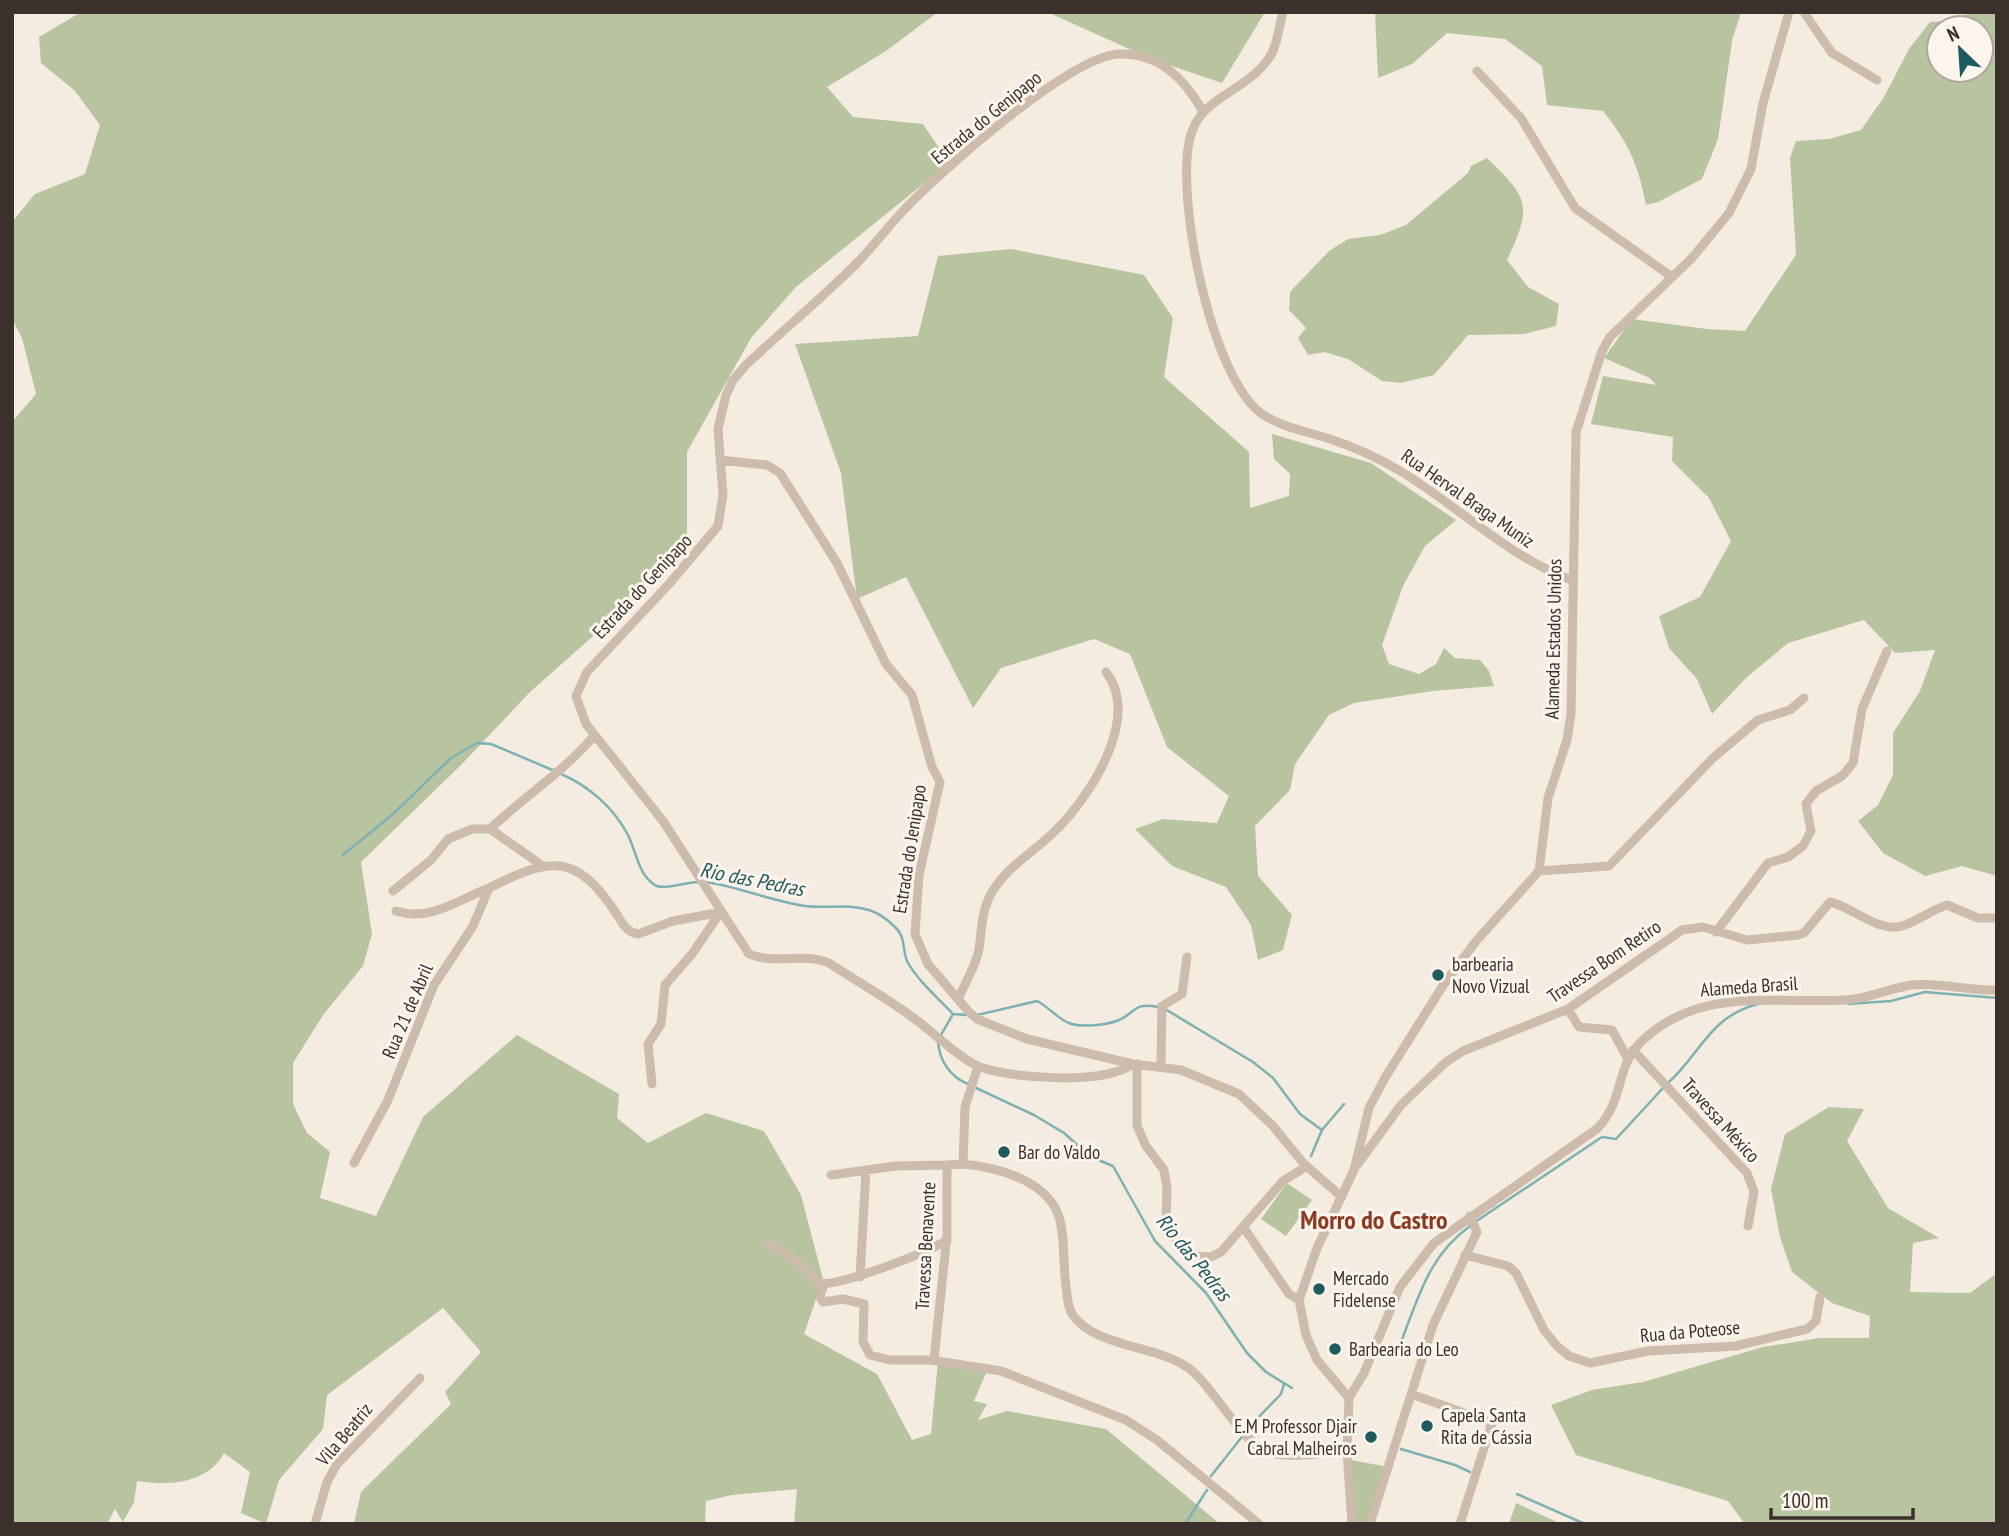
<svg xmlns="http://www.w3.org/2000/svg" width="2009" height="1536" font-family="'PT Sans Narrow',sans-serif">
  <rect width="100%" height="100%" fill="#f4ebe1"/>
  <path fill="#b8c4a0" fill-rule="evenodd" d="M 81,12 L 938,12 L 886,51 L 827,87 L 853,117 L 923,124 L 949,163 L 796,287 L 751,338 L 687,452 L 687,553 L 530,692 L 462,764 L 361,862 L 372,934 L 363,966 L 323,1015 L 293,1063 L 293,1104 L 307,1133 L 330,1152 L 320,1198 L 376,1216 L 423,1117 L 517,1035 L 619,1094 L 617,1118 L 648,1143 L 706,1113 L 764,1131 L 801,1195 L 823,1279 L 804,1334 L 877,1374 L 912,1440 L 931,1434 L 938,1361 L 986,1373 L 974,1401 L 987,1404 L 978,1420 L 1007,1411 L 1106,1429 L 1220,1524 L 794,1524 L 797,1489 L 732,1495 L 706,1501 L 705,1524 L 354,1524 L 361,1492 L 451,1404 L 445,1392 L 481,1352 L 443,1308 L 327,1395 L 323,1429 L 279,1480 L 266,1524 L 241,1513 L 250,1472 L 224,1453 C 207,1484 169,1486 137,1481 L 134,1502 L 123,1522 L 115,1509 L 107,1524 L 12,1524 L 12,422 L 36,394 L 22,338 L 12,319 L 12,222 L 35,194 L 85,174 L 100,125 L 75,91 L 41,63 L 39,37 Z
    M 1047,12 L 1265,12 L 1222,83 L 1154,60 Z
    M 1375,12 L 1741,12 L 1732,41 L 1718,139 L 1702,179 L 1658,202 L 1646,205 C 1638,164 1629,144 1603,111 L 1547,105 L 1542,66 L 1505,39 L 1447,33 L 1412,64 L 1378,78 Z
    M 1972,12 L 1997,12 L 1997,876 L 1962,866 L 1925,876 L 1883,853 L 1858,821 L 1878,805 L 1893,775 L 1893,733 L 1920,691 L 1935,650 L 1895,653 L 1864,620 L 1788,643 L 1746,678 L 1712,714 L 1697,679 L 1669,648 L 1659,616 L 1700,597 L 1731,541 L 1709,498 L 1672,461 L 1673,437 L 1591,424 L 1603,376 L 1656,385 L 1650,378 L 1604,358 L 1632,319 L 1707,329 L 1745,331 L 1796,255 L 1790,158 L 1796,141 L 1829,139 L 1861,130 L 1884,97 L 1909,49 L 1930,22 L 1950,21 ZM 1939,28 L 1981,28 L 1981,70 L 1939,70 Z
    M 1487,158 C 1530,199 1532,207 1507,260 L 1528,287 L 1559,304 L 1556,326 L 1524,334 L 1468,335 L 1434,375 L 1401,383 L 1382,381 L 1348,359 L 1324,352 L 1308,355 L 1298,338 L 1306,328 L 1289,310 L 1290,292 L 1329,251 L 1348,239 L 1380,235 L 1406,225 L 1468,173 L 1471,166 Z
    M 1011,249 L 1144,275 L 1173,318 L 1164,377 L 1249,452 L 1250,508 L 1289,496 L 1290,474 L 1274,459 L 1272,434 L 1371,463 L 1456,520 L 1425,546 L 1403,586 L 1382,645 L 1389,664 L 1419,674 L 1436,664 L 1444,648 L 1455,658 L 1480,660 L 1489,671 L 1494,686 L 1433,691 L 1354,703 L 1329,715 L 1295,764 L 1290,790 L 1255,826 L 1258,876 L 1292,915 L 1283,950 L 1258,960 L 1251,925 L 1226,887 L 1172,866 L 1135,829 L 1163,819 L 1217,823 L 1229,796 L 1167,747 L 1130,654 L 1094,639 L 1001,668 L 973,708 L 906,577 L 857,599 L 841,473 L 795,344 L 918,336 L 938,256 Z
    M 1829,1107 L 1864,1109 L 1847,1141 L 1888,1208 L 1939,1238 L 1913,1243 L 1910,1292 L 1970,1293 L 1997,1273 L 1997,1524 L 1745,1524 L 1728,1501 L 1576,1455 L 1551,1405 L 1592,1390 L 1643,1382 L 1763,1347 L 1820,1338 L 1869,1338 L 1870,1316 L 1832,1303 L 1792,1272 L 1780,1237 L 1771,1189 L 1785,1134 Z
    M 1287,1183 L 1312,1200 L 1286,1236 L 1261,1219 Z
    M 1351,1460 L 1388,1467 L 1370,1524 L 1353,1524 Z
    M 1516,1503 L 1561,1524 L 1509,1524 Z"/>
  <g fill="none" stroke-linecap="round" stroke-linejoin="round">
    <path stroke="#7fb0b2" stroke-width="2.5" d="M 561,774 C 589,786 614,808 628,835 C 636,851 639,878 657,886 C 668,890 687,881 700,882
      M 343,855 L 393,814 L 451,758 L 477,743 L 491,744 L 555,771
      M 706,882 C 740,887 771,901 805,906 C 826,909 848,903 869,910 C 878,913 888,920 895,927 C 906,937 902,949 907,961 C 917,980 938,998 953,1014 L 967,1015
      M 1848,1004 L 1891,1001 L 1925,992 L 1997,998
      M 1165,1009 L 1253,1062 L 1273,1078 L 1300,1114 L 1322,1130
      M 977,1015 L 1037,1001 C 1049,1007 1058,1019 1069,1023 C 1081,1028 1107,1025 1119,1020 C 1137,1012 1133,1002 1158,1007
      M 941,1035 L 953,1014
      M 938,1041 C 939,1060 950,1077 968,1084
      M 1668,1083 C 1702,1052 1709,1017 1758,1004
      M 974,1087 L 1034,1115 L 1064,1133 L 1091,1157 L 1113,1166 L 1155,1241 L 1206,1293 L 1247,1353 L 1266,1372 L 1292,1388
      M 1311,1156 L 1322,1130 L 1344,1104
      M 1475,1222 L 1602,1137 L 1616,1139 L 1663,1088
      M 1399,1347 C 1418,1300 1427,1257 1470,1226
      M 1251,1425 L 1281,1394 L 1284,1384
      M 1401,1449 L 1455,1465 L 1470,1472
      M 1211,1476 L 1241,1438
      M 1517,1494 L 1585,1524
      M 1185,1524 L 1207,1490"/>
    <path stroke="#cdbbac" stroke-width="9" d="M 1283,12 C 1279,26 1278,41 1272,53 C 1251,92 1200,94 1190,138 C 1175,196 1211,383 1265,416 C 1285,428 1309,432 1330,439 C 1355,447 1380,459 1402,472 C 1459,507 1509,557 1571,580
      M 1805,14 L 1832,53 L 1877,80
      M 1477,71 L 1521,118 L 1575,208 L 1672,277
      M 720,460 L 767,465 L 780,473 L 837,563 L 886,664 L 912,695 L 932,767 L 940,782 L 919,875 L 915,934 L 928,964 L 968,1011 L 977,1019 L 1027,1039 L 1133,1064 L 1181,1070 L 1239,1094 L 1273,1126 L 1304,1164 L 1342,1197
      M 490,829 C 526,795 562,773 594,736
      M 1539,871 L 1609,866 L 1713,758 L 1758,720 L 1790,710 L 1804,698
      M 393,891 L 431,860 L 448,839 L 472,829 L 490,829 L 540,864
      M 396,911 C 429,922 458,900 489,888
      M 1716,932 L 1768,863 L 1788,857 L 1803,846 L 1811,831 L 1806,804 L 1816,791 L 1842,776 L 1853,763 L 1862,709 L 1887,651
      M 958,999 C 965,983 976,966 979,949 C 982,929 981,911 992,892 C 1009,864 1035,852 1057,829 C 1091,795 1141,718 1106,672
      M 1568,1009 L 1579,1027 L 1612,1030 L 1628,1059
      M 1633,1050 L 1747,1173 L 1754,1192 L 1748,1226
      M 1133,1064 C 1103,1085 1015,1079 980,1067 C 961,1060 933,1032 915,1019 C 888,999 858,982 829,963 C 804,952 774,965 749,954 L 663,821 L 586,724 L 576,696 L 587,672 L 669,584 L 718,526 L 723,495 L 718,429 L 726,395 L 733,380 L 746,365 C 782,331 821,299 856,264 C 872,248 886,229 902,212 C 937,174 1070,56 1119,54 C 1159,53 1184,78 1202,110
      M 1137,1064 L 1137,1126 L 1146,1146 L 1164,1170 L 1167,1188 L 1166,1223 L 1185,1255 L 1211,1257 L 1221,1252 L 1283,1181 L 1307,1166
      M 1161,1065 L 1162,1006 L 1182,994 L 1187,957
      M 652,1084 L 648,1044 L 661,1024 L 665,985 L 692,954 L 720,913
      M 354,1163 L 388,1100 L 434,985 L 473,926 L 489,888 C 549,858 575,851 616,913 C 622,923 626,932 638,934 L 673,921 L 722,912
      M 963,1164 C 995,1167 1044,1179 1058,1214 C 1065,1233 1063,1257 1065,1277 C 1067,1289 1066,1304 1072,1314 C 1094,1347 1155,1345 1187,1367 C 1212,1384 1243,1444 1267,1452 C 1291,1459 1323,1453 1347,1451
      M 1357,1165 L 1401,1105 L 1446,1062 L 1463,1051 L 1568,1009 L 1682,930 L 1703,927 L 1747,940 L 1798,935 L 1804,933 L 1830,902 C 1853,907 1878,933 1902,926 C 1918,921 1931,910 1947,905 L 1978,918 L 1997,918
      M 831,1175 L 896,1166 L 947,1165
      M 1244,1228 L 1289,1294 L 1299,1300
      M 770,1244 C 781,1251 796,1258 805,1269 C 810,1274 814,1281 821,1283 C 835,1288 935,1250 947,1240
      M 1465,1255 L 1508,1266 L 1516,1273 L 1544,1330 L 1557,1346 L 1569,1356 L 1590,1363 L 1648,1351 L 1736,1346 L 1807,1329 L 1816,1321 L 1820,1297
      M 860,1277 L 866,1171
      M 824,1284 L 820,1297 L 823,1302 L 843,1299 L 864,1304 L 863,1342 L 870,1355 L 890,1360 L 931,1360 L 1001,1371 L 1126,1420 L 1157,1440 L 1259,1524
      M 934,1360 L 947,1235 L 947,1165 L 963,1164 L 965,1107 L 978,1066
      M 1411,1394 L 1492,1423 L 1460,1524
      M 1349,1398 L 1317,1360 L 1306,1335 L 1299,1300 L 1317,1248 L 1354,1170 L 1369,1108 L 1386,1076 L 1444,984 L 1477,940 L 1539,871 L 1548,798 L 1567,740 L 1571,714 L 1576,432 L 1602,351 L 1610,337 L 1692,258 L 1729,213 L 1751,169 L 1763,103 L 1789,12
      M 315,1524 L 327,1482 L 337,1464 L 420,1378
      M 1352,1524 L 1347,1451 L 1349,1398 L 1364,1373 L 1400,1287 L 1434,1243 L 1598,1128 C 1626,1097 1614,1067 1643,1040 C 1701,986 1773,1004 1845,1000 C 1869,999 1889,988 1912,985 C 1940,982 1968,991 1997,990
      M 1370,1524 L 1433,1325 L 1477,1232 L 1470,1216"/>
  </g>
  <g fill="#1f5a5e" stroke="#fbf5ee" stroke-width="2.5">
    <circle cx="1438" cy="975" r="7"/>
    <circle cx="1004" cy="1152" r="7"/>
    <circle cx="1319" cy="1289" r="7"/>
    <circle cx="1335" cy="1349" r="7"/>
    <circle cx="1427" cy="1426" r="7"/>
    <circle cx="1371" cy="1437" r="7"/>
  </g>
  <g text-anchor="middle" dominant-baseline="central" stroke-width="6" stroke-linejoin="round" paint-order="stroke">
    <g font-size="19" fill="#3b302b" stroke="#fbf5ee">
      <text transform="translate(986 117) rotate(-39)">Estrada do Genipapo</text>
      <text transform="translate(1468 498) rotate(35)">Rua Herval Braga Muniz</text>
      <text transform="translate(642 586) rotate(-47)">Estrada do Genipapo</text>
      <text transform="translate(1553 639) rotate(-89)">Alameda Estados Unidos</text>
      <text transform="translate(909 849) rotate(-81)">Estrada do Jenipapo</text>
      <text transform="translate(1604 961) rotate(-34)">Travessa Bom Retiro</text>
      <text transform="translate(1749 986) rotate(-4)">Alameda Brasil</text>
      <text transform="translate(407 1011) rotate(-67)">Rua 21 de Abril</text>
      <text transform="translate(1721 1120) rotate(48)">Travessa México</text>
      <text transform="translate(925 1246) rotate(-87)">Travessa Benavente</text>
      <text transform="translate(1690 1331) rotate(-5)">Rua da Poteose</text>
      <text transform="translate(344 1434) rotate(-50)">Vila Beatriz</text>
    </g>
    <g font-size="19" fill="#3b302b" stroke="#fbf5ee" text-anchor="start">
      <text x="1452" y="964">barbearia<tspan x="1452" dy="22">Novo Vizual</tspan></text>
      <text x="1018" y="1152">Bar do Valdo</text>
      <text x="1333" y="1278">Mercado<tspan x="1333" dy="22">Fidelense</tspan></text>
      <text x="1349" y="1349">Barbearia do Leo</text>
      <text x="1441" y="1415">Capela Santa<tspan x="1441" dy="22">Rita de Cássia</tspan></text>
      <text x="1357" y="1426" text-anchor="end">E.M Professor Djair<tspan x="1357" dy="22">Cabral Malheiros</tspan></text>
    </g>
    <g font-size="21" font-style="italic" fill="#1f5a5e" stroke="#fbf5ee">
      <text transform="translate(752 879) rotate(11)">Rio das Pedras</text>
      <text transform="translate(1194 1257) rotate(51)">Rio das Pedras</text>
    </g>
    <g font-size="26" font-weight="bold" fill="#8c3b22" stroke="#fbf5ee">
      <text x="1374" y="1219">Morro do Castro</text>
    </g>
  </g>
  <rect width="2009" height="1536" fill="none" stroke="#3b302b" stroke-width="28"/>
  <g transform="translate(1960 49) rotate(335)"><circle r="33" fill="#fbf5ee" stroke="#aea6a0" stroke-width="2"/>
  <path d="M0-5L12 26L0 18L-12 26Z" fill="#1f5a5e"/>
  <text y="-10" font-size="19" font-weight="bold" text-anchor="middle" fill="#3b302b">N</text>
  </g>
  <path d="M1771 1508v10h142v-10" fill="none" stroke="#3b302b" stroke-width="3.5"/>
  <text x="1782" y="1508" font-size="21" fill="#3b302b" stroke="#fbf5ee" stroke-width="5" paint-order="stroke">100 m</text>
</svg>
